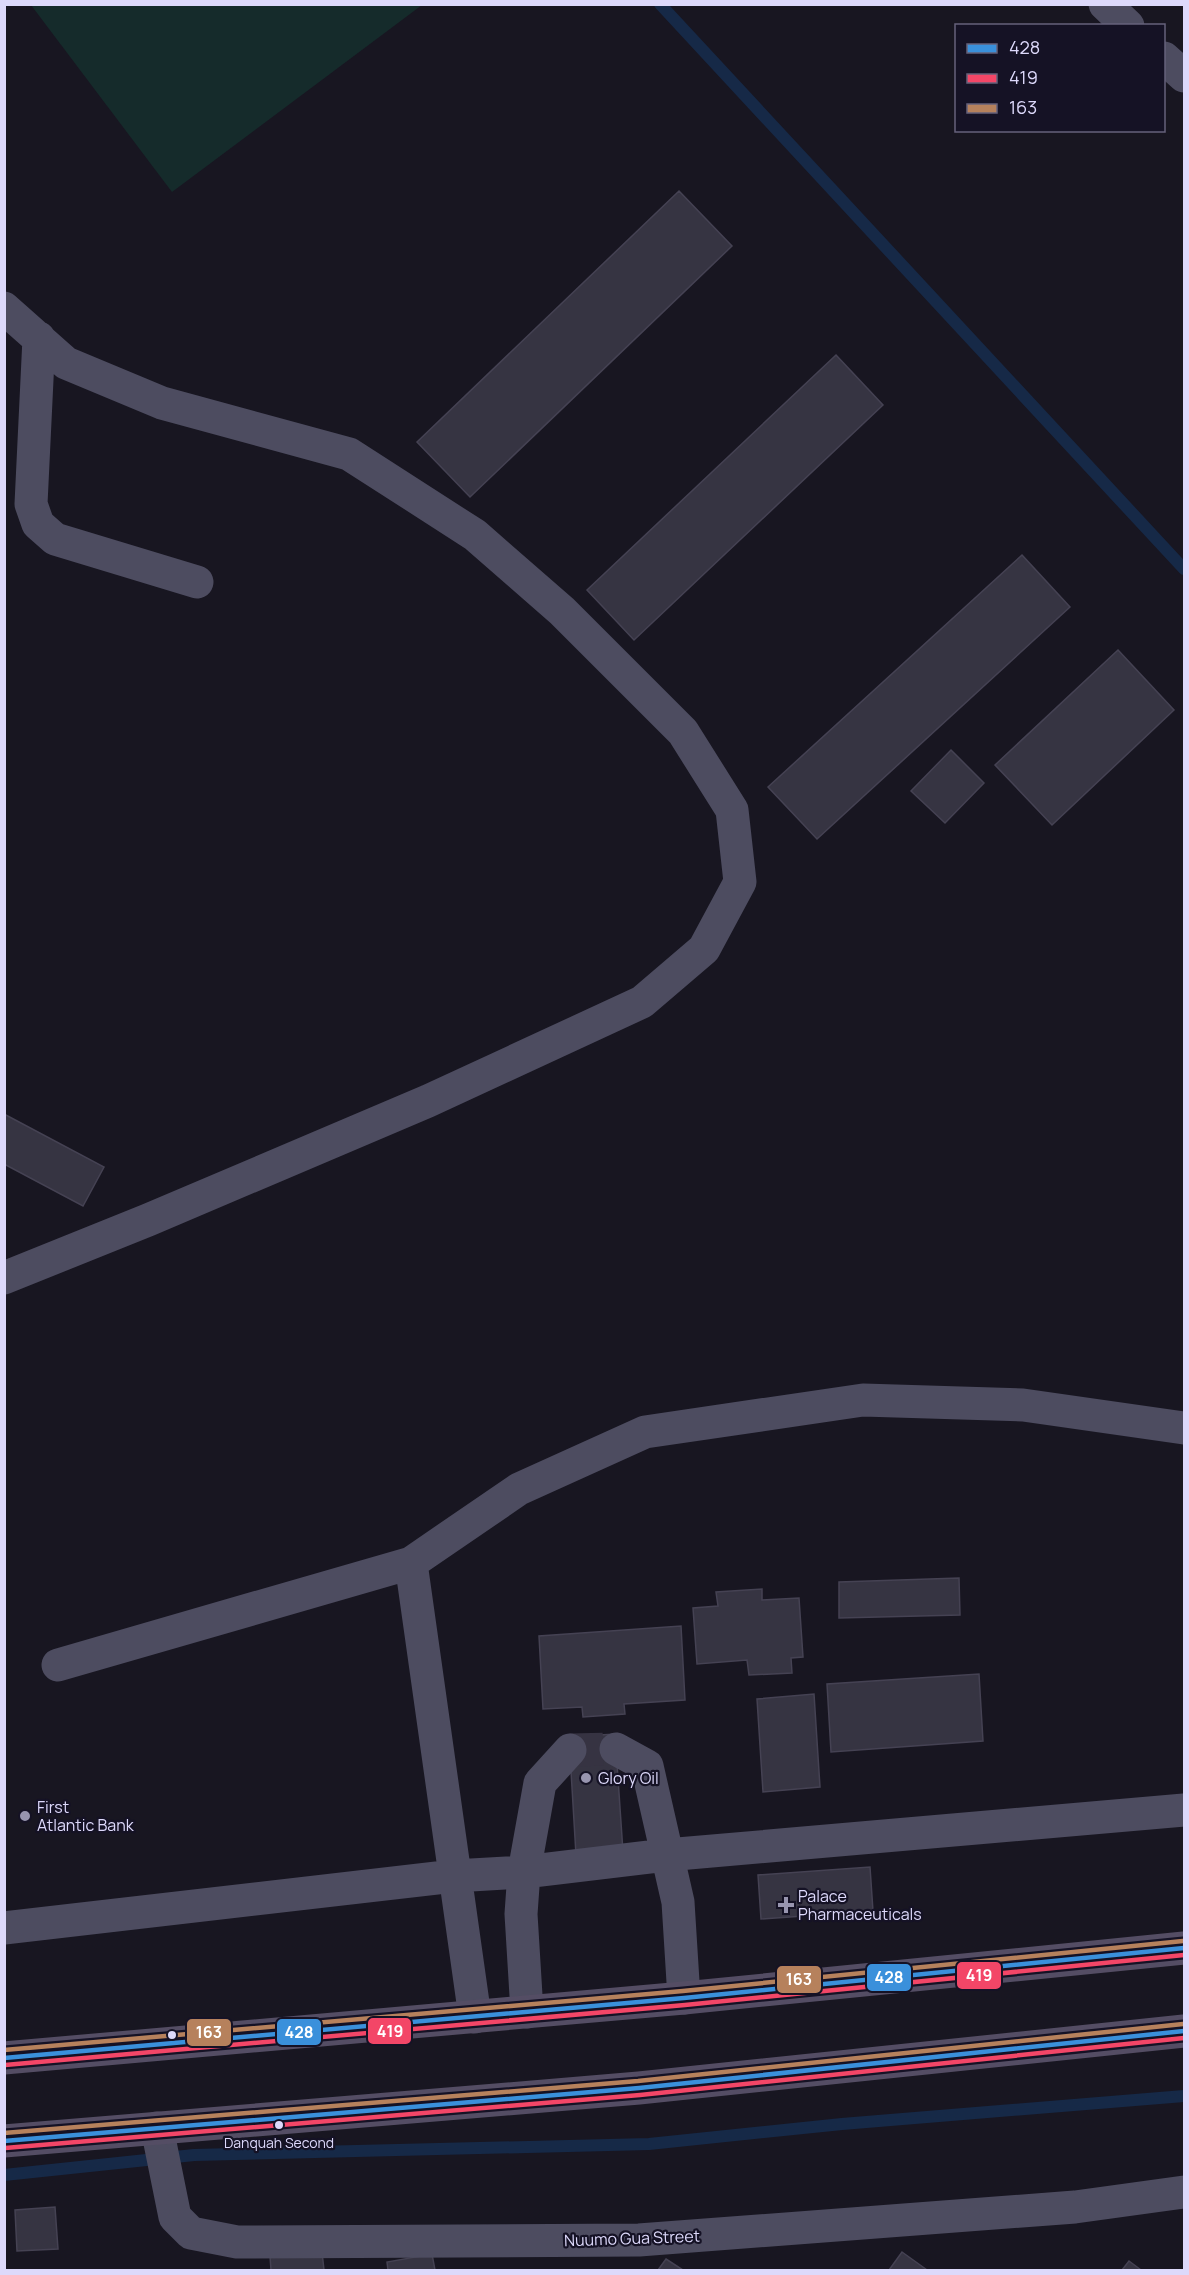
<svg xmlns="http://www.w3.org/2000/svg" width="1189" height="2275" font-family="Manrope,sans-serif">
  <rect width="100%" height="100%" fill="#181621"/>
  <path fill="#152b2b" d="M 31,5 L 422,5 L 172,192 Z"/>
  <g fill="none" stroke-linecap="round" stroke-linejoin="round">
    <path stroke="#162947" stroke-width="12" d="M 660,4 L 1184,569
      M 4,2175 L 194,2155 L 649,2144 L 842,2124 L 1184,2096"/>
  </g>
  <path fill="#363442" stroke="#454253" stroke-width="1.5" d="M 679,191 L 732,246 L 470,497 L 417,442 Z
    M 836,355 L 883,405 L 634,640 L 587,590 Z
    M 1022,555 L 1070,607 L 817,839 L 768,787 Z
    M 1118,650 L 1174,710 L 1052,825 L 995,765 Z
    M 951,750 L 984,783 L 945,823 L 911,791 Z
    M 4,1114 L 104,1167 L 83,1206 L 4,1164 Z
    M 959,1578 L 960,1615 L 839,1618 L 839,1582 Z
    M 762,1589 L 762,1600 L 799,1598 L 803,1657 L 791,1658 L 792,1673 L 749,1675 L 747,1660 L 697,1664 L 693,1608 L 718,1606 L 716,1592 Z
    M 681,1626 L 685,1700 L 624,1704 L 625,1714 L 583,1717 L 582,1707 L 543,1709 L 539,1636 Z
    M 979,1674 L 983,1741 L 831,1752 L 827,1684 Z
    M 814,1694 L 820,1787 L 763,1792 L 757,1699 Z
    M 615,1734 L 623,1852 L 576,1855 L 569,1737 Z
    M 870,1867 L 873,1911 L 761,1919 L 758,1875 Z
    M 55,2207 L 58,2249 L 17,2251 L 15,2210 Z
    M 322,2252 L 324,2270 L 271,2270 L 270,2256 Z
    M 902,2252 L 927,2270 L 889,2270 Z
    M 432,2254 L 435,2270 L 388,2270 L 387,2262 Z
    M 666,2259 L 683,2270 L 658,2270 Z
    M 1129,2261 L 1141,2270 L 1122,2270 Z"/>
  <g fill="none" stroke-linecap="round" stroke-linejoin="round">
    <path stroke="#363342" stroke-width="33" stroke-dasharray="33 16" stroke-linecap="butt" d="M 570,1750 L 616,1749"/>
    <path stroke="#4d4c60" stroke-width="33" d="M 1105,4 L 1128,26
      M 1164,58 L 1184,76
      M 4,308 L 66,363 L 162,403 L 349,454 L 475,535 L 562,611 L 683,732 L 732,810 L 740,882 L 704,949 L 642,1002 L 428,1101 L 148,1220 L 4,1278
      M 39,338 L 31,504 L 38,524 L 55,539 L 197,582
      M 411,1563 L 475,2017
      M 58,1665 L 411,1563 L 519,1489 L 645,1432 L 863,1400 L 1023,1405 L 1184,1428
      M 616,1749 L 647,1766 L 678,1902 L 684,1998
      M 4,1928 L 454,1876 L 524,1872 L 666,1855 L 1184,1810
      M 527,2012 L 521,1914 L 524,1872 L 540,1783 L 570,1750
      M 157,2128 L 175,2217 L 191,2233 L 237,2242 L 639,2240 L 1075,2207 L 1184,2192"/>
    <path stroke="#544d64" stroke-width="33" d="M 4,2058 L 684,1998 L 1184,1948
      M 4,2141 L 639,2088 L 1184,2031"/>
    <g stroke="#151225" stroke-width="9">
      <path id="bus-1" d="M 4,2058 L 684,1998 L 1184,1948
        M 4,2141 L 639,2088 L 1184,2031"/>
    </g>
    <g stroke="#151225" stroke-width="9">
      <path id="bus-2" d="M 5,2065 L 685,2005 L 1184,1955
        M 5,2148 L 640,2095 L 1184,2038"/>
    </g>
    <g stroke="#151225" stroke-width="9">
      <path id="bus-3" d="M 4,2050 L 683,1991 L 1183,1941
        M 4,2133 L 638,2081 L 1183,2024"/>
    </g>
    <use href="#bus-1" stroke="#3a90db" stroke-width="4.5"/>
    <use href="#bus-2" stroke="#f34667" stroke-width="4.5"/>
    <use href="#bus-3" stroke="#b6815c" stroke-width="4.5"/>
  </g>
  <g fill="#9895af" stroke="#151225" stroke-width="2">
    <circle cx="586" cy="1778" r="6"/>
    <circle cx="25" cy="1816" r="6"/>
    <path d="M783 1896h6v6h6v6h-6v6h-6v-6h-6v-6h6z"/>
  </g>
  <g fill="#ddd9fb" stroke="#151225" stroke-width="2">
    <circle cx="172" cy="2035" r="5"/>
    <circle cx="279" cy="2125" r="5"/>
  </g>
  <g text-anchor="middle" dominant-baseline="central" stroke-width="4.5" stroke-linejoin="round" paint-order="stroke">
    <g font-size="14" fill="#ddd9fb" stroke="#151225">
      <text x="279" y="2142">Danquah Second</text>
    </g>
    <g font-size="16" fill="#ddd9fb" stroke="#151225" text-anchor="start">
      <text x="598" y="1778">Glory Oil</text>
      <text x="37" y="1807">First<tspan x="37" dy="18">Atlantic Bank</tspan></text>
      <text x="798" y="1896">Palace<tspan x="798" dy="18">Pharmaceuticals</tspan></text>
    </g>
    <g font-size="16" fill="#ddd9fb" stroke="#151225">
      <text transform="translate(632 2238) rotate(-2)">Nuumo Gua Street</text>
    </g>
  </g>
  <g stroke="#151225" stroke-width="2">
    <rect x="956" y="1961" width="46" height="29" rx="6" fill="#f34667"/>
    <rect x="866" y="1963" width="46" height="29" rx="6" fill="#3a90db"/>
    <rect x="776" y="1965" width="46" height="29" rx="6" fill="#b6815c"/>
    <rect x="367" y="2017" width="45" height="28" rx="6" fill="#f34667"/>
    <rect x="276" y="2018" width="46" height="28" rx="6" fill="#3a90db"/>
    <rect x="186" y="2018" width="46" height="29" rx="6" fill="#b6815c"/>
  </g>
  <g font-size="16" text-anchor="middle" font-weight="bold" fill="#fff">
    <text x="979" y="1981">419</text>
    <text x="889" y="1983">428</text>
    <text x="799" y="1985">163</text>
    <text x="390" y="2037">419</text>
    <text x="299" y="2038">428</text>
    <text x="209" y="2038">163</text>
  </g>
  <rect width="1189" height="2275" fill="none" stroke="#ddd9fb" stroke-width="12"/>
  <rect x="955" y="24" width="210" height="108" fill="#151225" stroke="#65627b" stroke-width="1.5"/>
  <rect x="967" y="44" width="30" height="9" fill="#3a90db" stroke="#65627b" stroke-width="1.5"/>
  <text x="1009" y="54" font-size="18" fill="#ddd9fb">428</text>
  <rect x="967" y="74" width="30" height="9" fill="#f34667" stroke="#65627b" stroke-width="1.5"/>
  <text x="1009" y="84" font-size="18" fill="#ddd9fb">419</text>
  <rect x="967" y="104" width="30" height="9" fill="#b6815c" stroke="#65627b" stroke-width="1.5"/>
  <text x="1009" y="114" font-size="18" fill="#ddd9fb">163</text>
</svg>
